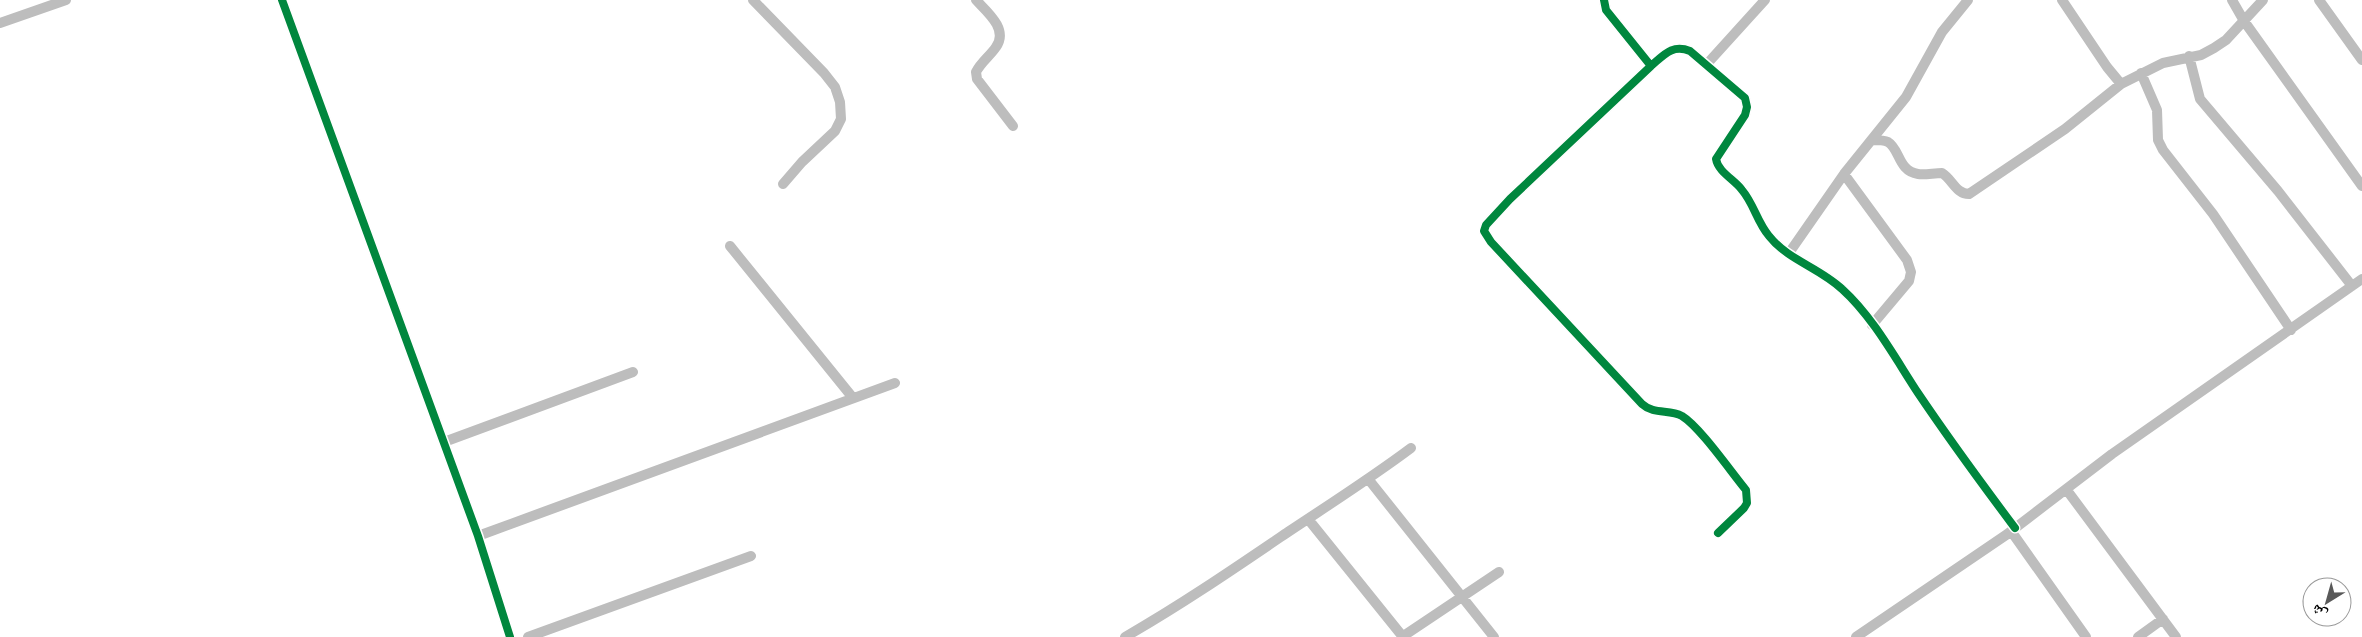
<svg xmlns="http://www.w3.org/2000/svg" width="2362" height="637" font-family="Raleway,'Noto Naskh Arabic',sans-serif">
  <rect width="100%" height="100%" fill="#fff"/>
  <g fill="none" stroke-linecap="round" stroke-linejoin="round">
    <path stroke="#bdbdbd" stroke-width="10" d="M 282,0 L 478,536 L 510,637
      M 753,0 L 824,73 L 835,87 L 840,102 L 841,119 L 835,131 L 802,162 L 783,184
      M 976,0 C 986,11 1009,29 996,47 C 990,56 981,62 976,72 L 977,79 L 1013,126
      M 1604,0 L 1606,10 L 1651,66 C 1664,55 1672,44 1690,51 L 1745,98 L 1747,107 L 1745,115 L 1716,159 C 1718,172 1735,180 1742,190 C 1754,204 1757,222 1769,236 C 1788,260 1820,268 1842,289 C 1873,317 1895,358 1918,393 C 1949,439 1982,484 2015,528
      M 2062,0 L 2107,67 L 2121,84 L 2163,63 L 2201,55 L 2214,48 L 2226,40 L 2263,0
      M 2232,0 L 2244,21 L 2362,186
      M 2319,0 L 2362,60
      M 0,23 L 66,0
      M 2189,56 L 2200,99 L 2278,191 L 2352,286
      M 1706,65 L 1765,0
      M 1651,66 L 1510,199 L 1486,225 L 1484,231 L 1491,242 L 1642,404 C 1654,415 1669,409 1682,416 C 1700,427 1731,472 1746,490 L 1747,503 L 1744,508 L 1718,533
      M 2141,73 L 2157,110 L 2158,140 L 2163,150 L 2213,214 L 2291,330
      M 1872,140 C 1877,140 1884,140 1888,142 C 1900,149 1898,171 1918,174 C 1925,175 1934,173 1942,173 C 1952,179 1956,194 1969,194 L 2065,129 L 2121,84
      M 1844,174 L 1907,260 L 1911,272 L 1909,281 L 1872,325
      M 730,246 L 853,398
      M 1789,253 L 1844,174 L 1906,97 L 1942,32 L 1968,0
      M 444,442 L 633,372
      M 1369,480 L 1494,637
      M 2066,489 L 2176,637
      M 1308,519 L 1403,637
      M 2011,531 L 2086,637
      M 478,536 L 895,383
      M 528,637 L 751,556
      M 1125,637 C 1181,605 1235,568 1288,532 C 1330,504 1371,478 1411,448
      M 1402,637 L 1499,572
      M 1856,637 L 2006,535 L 2112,454 L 2362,279
      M 2138,637 L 2163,619"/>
    <g stroke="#fff" stroke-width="11">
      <path id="cycleway" d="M 282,0 L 478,536 L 510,637
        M 1604,0 L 1606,10 L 1651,66 C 1664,55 1672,44 1690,51 L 1745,98 L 1747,107 L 1745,115 L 1716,159 C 1718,172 1735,180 1742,190 C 1754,204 1757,222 1769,236 C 1788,260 1820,268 1842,289 C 1873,317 1895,358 1918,393 C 1949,439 1982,484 2015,528
        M 1651,66 L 1510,199 L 1486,225 L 1484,231 L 1491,242 L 1642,404 C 1654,415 1669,409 1682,416 C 1700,427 1731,472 1746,490 L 1747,503 L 1744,508 L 1718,533"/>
    </g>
    <use href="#cycleway" stroke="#00873e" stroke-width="8"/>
  </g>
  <g transform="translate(2327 602) rotate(217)"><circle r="24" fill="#ffffff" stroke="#999999"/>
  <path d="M0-4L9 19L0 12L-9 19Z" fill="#595959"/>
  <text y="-8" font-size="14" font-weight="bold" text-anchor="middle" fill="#000000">ش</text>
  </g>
</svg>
